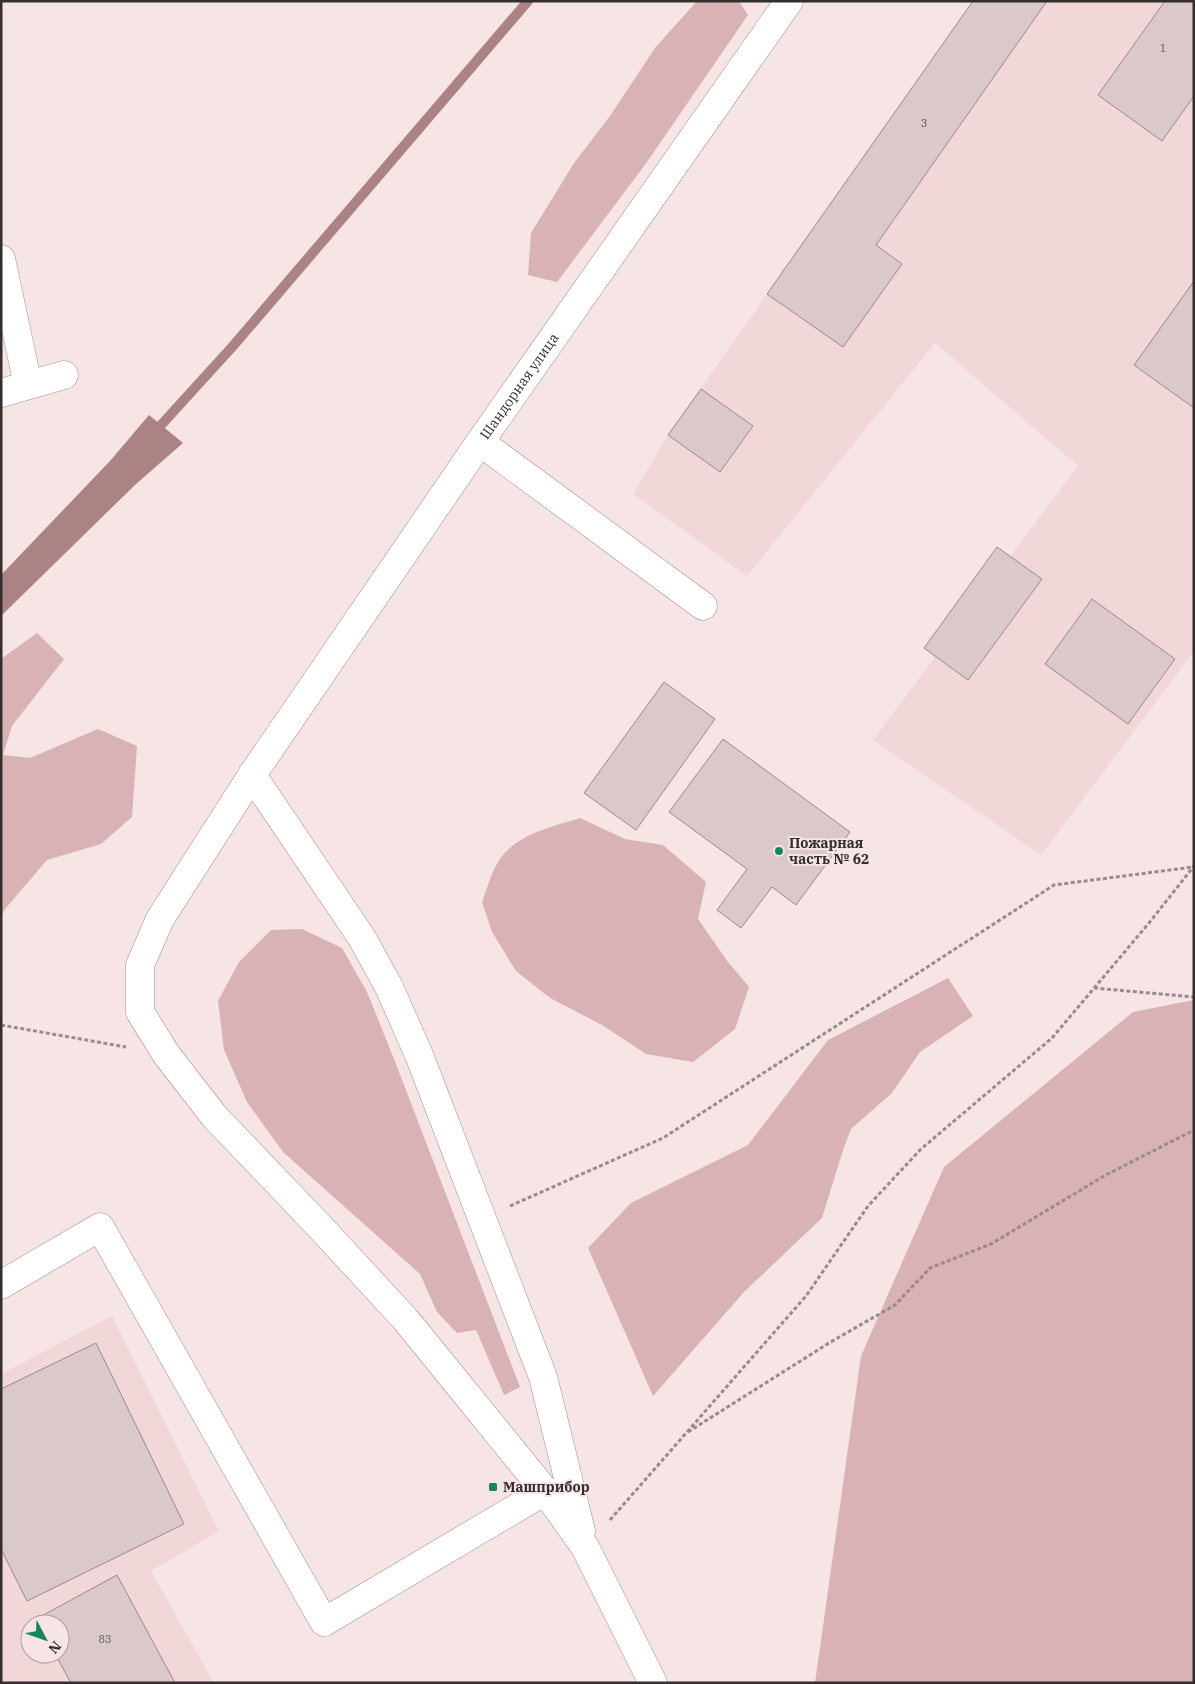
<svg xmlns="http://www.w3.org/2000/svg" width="1195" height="1684" font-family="'IBM Plex Serif',serif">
  <rect width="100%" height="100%" fill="#f7e5e6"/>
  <path fill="#f2d7d9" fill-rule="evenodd" d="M 973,1 L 1194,1 L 1194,651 L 1041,855 L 873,740 L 1078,466 L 935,343 L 747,576 L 633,494 L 668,435 Z
    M 112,1316 L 219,1531 L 151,1571 L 214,1683 L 1,1683 L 1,1374 ZM 30,1624 L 60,1624 L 60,1654 L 30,1654 Z"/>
  <path fill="#d8b2b4" d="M 697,1 L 739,1 L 748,15 L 647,162 L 557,282 L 528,275 L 531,233 L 574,163 L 610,116 L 655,48 Z
    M 37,633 L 64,659 L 12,726 L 3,755 L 30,758 L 98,729 L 137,746 L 132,817 L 101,844 L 47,860 L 5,909 L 1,917 L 1,659 Z
    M 580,818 L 625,839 L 663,845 L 706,882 L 698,919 L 728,962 L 749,987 L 735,1029 L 693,1062 L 646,1054 L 602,1025 L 550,998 L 516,971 L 492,932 L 482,902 C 487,889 491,873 498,862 C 515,834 552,827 580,818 Z
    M 302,929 L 342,948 L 367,992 L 394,1059 L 520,1387 L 504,1395 L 476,1330 L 457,1333 L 437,1312 L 420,1274 L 283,1152 L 247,1102 L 224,1050 L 218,1001 L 239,962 L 271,930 Z
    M 948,978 L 973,1016 L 920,1052 L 892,1093 L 851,1129 L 843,1150 L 822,1218 L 744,1292 L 653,1396 L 588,1248 L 631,1203 L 748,1145 L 828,1040 Z
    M 1194,1000 L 1194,1683 L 815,1683 L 861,1356 L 944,1167 L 1133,1012 Z"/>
  <path fill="#ab8385" d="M 149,415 L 183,443 L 136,484 L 1,616 L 1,575 L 110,461 Z"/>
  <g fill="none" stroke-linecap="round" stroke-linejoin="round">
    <path stroke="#ab8385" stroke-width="10" d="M 152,435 L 233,346 L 528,1"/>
  </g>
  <path fill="#dbc9ca" stroke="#9a898a" d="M 973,1 L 1047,1 L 876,245 L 902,264 L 843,347 L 767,294 Z
    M 1165,1 L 1194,1 L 1194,96 L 1162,141 L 1098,95 Z
    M 1194,281 L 1194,408 L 1134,365 Z
    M 701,389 L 753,426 L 720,472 L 668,435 Z
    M 997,547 L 1042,579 L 968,680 L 924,648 Z
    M 1092,599 L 1175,659 L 1128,724 L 1045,664 Z
    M 664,682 L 715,719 L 636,830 L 584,793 Z
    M 723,739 L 850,832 L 796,905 L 772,887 L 741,928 L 717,910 L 747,869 L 669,812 Z
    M 96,1343 L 184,1524 L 27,1601 L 1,1549 L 1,1389 Z
    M 117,1575 L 175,1683 L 71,1683 L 55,1654 L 60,1654 L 60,1624 L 39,1624 L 36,1619 Z"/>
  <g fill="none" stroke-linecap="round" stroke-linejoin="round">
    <g stroke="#9e8e8f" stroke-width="29">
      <g id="minor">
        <path d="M 1,259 L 28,385"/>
        <path d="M 1,393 L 64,375"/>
        <path d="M 480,442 L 703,606"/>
        <path d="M 252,775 L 362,938 L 389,987 L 419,1055 L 543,1377 L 581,1531"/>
        <path d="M 1,1285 L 100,1227 L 324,1622 L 545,1491"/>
        <path id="s1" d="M 653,1683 L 585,1547 L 545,1491 L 406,1320 L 322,1229 L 214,1116 L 166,1054 L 140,1012 L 140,965 L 160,919 L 252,775 L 480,442 L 789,1"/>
      </g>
    </g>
    <path stroke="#988b8c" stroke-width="3" stroke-dasharray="4 2.5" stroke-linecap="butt" d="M 1094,988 L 1194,997
      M 1,1025 L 126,1047
      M 510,1206 L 663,1138 L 1054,885 L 1193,867
      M 688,1432 L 829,1343 L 895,1305 L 930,1268 L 991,1244 L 1104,1176 L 1194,1130
      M 610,1520 L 806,1296 L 868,1206 L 921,1149 L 1052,1038 L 1149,923 L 1194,866"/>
    <use href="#minor" stroke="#fff" stroke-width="28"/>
  </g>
  <g fill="#1a845f" stroke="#f7e5e6" stroke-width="2">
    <circle cx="779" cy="851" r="5"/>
    <rect x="488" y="1482" width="10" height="10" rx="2.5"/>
  </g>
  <g text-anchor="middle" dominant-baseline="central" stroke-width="4" stroke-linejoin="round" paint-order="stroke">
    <g font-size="11" fill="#5e5556">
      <text x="1163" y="48">1</text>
      <text x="924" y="123">3</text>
      <text x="105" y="1639">83</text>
    </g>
    <g font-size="14" fill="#352e2f" stroke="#f7e5e6">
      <text stroke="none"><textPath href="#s1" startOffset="1589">Шандорная улица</textPath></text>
    </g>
    <g font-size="14" font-weight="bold" fill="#352e2f" stroke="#f7e5e6" text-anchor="start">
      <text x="789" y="843">Пожарная<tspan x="789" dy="16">часть № 62</tspan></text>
      <text x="503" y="1487">Машприбор</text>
    </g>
  </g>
  <rect width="1195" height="1684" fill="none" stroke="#352e2f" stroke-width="5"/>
  <g transform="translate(45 1639) rotate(131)"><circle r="24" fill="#f7e5e6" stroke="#a99c9d"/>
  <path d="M0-4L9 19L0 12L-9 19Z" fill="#1a845f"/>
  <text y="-8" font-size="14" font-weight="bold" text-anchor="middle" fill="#352e2f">N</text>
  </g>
</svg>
